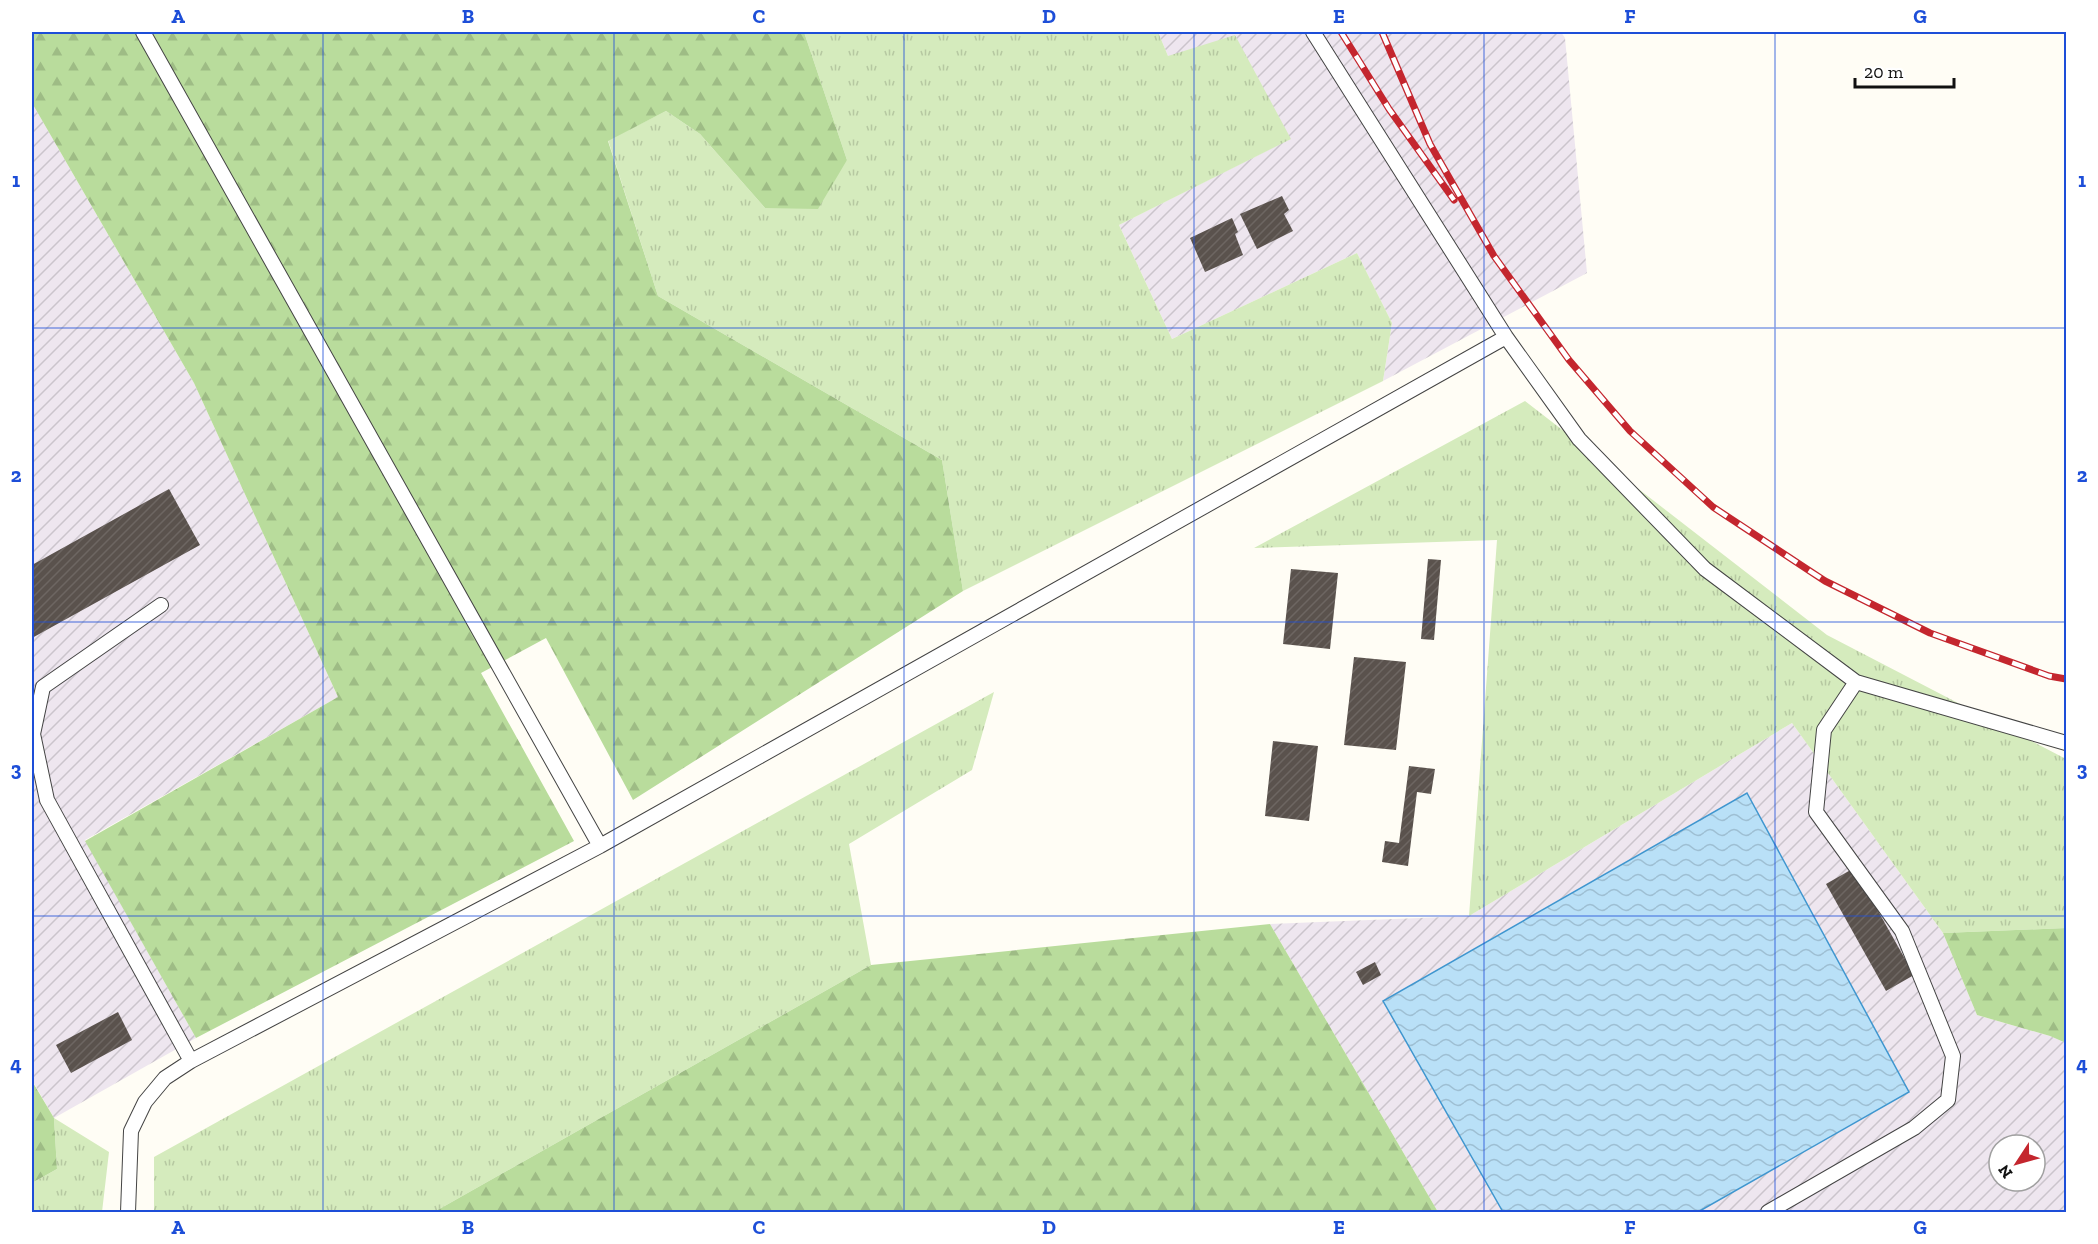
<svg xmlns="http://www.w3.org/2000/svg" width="2098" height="1244" font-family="'Zilla Slab',serif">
  <defs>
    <pattern id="industrial-furrows" width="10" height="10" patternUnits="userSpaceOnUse" patternTransform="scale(1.5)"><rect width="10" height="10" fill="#eee6ef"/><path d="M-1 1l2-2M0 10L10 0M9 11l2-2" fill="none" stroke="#cbc4cc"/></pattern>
    <pattern id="grass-tufts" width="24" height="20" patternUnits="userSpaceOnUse" patternTransform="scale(1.5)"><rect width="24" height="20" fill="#d5ebbd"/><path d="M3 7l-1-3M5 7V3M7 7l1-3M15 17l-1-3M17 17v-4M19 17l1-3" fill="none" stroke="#b6c8a1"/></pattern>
    <pattern id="forest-firs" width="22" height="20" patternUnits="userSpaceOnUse" patternTransform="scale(1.5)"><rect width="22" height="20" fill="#b9dc9c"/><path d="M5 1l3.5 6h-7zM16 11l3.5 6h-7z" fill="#9ebc85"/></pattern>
    <pattern id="water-waves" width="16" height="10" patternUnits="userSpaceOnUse" patternTransform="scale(1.5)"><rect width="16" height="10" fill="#b9e0f7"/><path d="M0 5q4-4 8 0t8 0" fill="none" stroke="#9ebfd3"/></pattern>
    <pattern id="building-hatch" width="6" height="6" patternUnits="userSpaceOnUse" patternTransform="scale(1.5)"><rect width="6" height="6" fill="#5a524d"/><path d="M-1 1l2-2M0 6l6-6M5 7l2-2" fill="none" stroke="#6d6662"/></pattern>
  </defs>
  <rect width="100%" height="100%" fill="#fffdf5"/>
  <path fill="url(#industrial-furrows)" fill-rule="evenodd" d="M 1158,32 L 1561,32 L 1565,38 L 1587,273 L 1383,381 L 1392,323 L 1357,253 L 1172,339 L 1119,225 L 1290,139 L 1168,56 Z
    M 32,103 L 194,383 L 338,697 L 85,840 L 196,1038 L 54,1118 L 32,1080 Z
    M 1792,723 L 1943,933 L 1977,1015 L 2050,1036 L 2066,1043 L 2066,1212 L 1438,1212 L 1270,924 L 1469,916 ZM 1999,1145 L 2035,1145 L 2035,1181 L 1999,1181 Z"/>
  <path fill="url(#grass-tufts)" d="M 804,32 L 1158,32 L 1168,56 L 1235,35 L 1291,139 L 1119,225 L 1172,339 L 1357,253 L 1392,323 L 1383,381 L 963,591 L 942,460 L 658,296 L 608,140 L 666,111 L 700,134 L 765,208 L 847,160 Z
    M 1525,401 L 1827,635 L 2066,759 L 2066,928 L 1943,933 L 1792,723 L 1469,916 L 1497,540 L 1254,548 Z
    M 994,692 L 972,770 L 849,844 L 871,965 L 434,1212 L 154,1212 L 154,1157 Z
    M 54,1118 L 109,1152 L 102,1212 L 32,1212 L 32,1183 L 57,1169 Z"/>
  <path fill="url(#forest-firs)" d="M 32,32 L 804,32 L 847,160 L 818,209 L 765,208 L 700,134 L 666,111 L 608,141 L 658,296 L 942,460 L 963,591 L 633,800 L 546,638 L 481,673 L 574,841 L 196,1038 L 85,841 L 338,697 L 194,383 L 32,103 Z
    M 1270,924 L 1438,1212 L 434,1212 L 871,965 Z
    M 2066,928 L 2066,1043 L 2050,1036 L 1977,1015 L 1943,933 Z
    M 32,1081 L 54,1118 L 57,1169 L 32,1183 Z"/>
  <path fill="url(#water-waves)" stroke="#3f96cf" stroke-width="1.5" d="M 1747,793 L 1909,1092 L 1698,1212 L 1503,1212 L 1383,1001 Z"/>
  <path fill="url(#building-hatch)" d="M 1282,196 L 1289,210 L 1284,214 L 1293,231 L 1257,249 L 1240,214 Z
    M 1232,218 L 1238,232 L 1235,234 L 1243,255 L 1205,272 L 1190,238 Z
    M 169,489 L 200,545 L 32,638 L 32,565 Z
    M 1428,559 L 1441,560 L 1434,640 L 1421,639 Z
    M 1291,569 L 1338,573 L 1330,649 L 1283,644 Z
    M 1354,657 L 1406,662 L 1396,750 L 1344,745 Z
    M 1273,741 L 1318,746 L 1309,821 L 1265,816 Z
    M 1409,766 L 1435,769 L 1431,794 L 1417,792 L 1408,866 L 1382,862 L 1385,841 L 1399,843 Z
    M 1854,868 L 1914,975 L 1886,991 L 1826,884 Z
    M 1375,962 L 1381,975 L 1363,985 L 1356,972 Z
    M 118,1012 L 132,1040 L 71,1073 L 56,1045 Z"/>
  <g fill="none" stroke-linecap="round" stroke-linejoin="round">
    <g stroke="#444" stroke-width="16">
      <path id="service" d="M 143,32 L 600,846
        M 1313,32 L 1506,337 L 1579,439 L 1705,569 L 1856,682 L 2066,743
        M 161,605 L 43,687 L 33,734 L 47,800 L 191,1061
        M 128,1212 L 131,1131 L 145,1102 L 165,1078 L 191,1061 L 600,846 L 1506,337
        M 1768,1212 L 1914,1128 L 1948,1100 L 1953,1056 L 1902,931 L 1816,812 L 1824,730 L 1856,682"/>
    </g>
    <use href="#service" stroke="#fff" stroke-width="14"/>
    <g stroke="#c4262e" stroke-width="7">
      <path id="rail" d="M 1341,32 L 1389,109 L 1454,200
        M 1382,32 L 1430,144 L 1494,256 L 1569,360 L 1630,431 L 1713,507 L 1825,581 L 1930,633 L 2049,676 L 2066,679"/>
    </g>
    <use href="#rail" stroke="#fff" stroke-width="4.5" stroke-dasharray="14" stroke-linecap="butt"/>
  </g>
  <path fill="none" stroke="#1d4ed8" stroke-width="1.5" stroke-opacity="0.55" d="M 323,32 L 323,1212M 614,32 L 614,1212M 904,32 L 904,1212M 1194,32 L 1194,1212M 1484,32 L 1484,1212M 1775,32 L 1775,1212M 32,328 L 2066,328M 32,622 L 2066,622M 32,916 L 2066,916"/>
  <rect width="2098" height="1244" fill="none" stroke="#ffffff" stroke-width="66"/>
  <g transform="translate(2017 1163) rotate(234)"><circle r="28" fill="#ffffff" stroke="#a0a0a0" stroke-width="1.5"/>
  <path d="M0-4.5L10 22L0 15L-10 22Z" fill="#c4262e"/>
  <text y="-9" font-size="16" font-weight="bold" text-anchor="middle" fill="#111111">N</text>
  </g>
  <path d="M1855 78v9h99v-9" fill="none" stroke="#111111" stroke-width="3"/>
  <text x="1864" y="78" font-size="18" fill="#111111" stroke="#ffffff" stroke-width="4.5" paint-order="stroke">20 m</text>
  <rect x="33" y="33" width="2032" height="1178" fill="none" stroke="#1d4ed8" stroke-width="2"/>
  <g font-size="20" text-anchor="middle" font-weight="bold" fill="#1d4ed8">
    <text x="178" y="23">A</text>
    <text x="468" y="23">B</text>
    <text x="759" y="23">C</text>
    <text x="1049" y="23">D</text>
    <text x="1339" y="23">E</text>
    <text x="1630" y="23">F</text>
    <text x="1920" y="23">G</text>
    <text x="16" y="187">1</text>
    <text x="2082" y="187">1</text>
    <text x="16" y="482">2</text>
    <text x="2082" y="482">2</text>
    <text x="16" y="776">3</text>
    <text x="2082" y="776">3</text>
    <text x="16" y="1071">4</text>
    <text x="2082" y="1071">4</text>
    <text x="178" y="1234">A</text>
    <text x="468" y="1234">B</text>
    <text x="759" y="1234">C</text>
    <text x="1049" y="1234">D</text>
    <text x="1339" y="1234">E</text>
    <text x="1630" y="1234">F</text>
    <text x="1920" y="1234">G</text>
  </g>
</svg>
